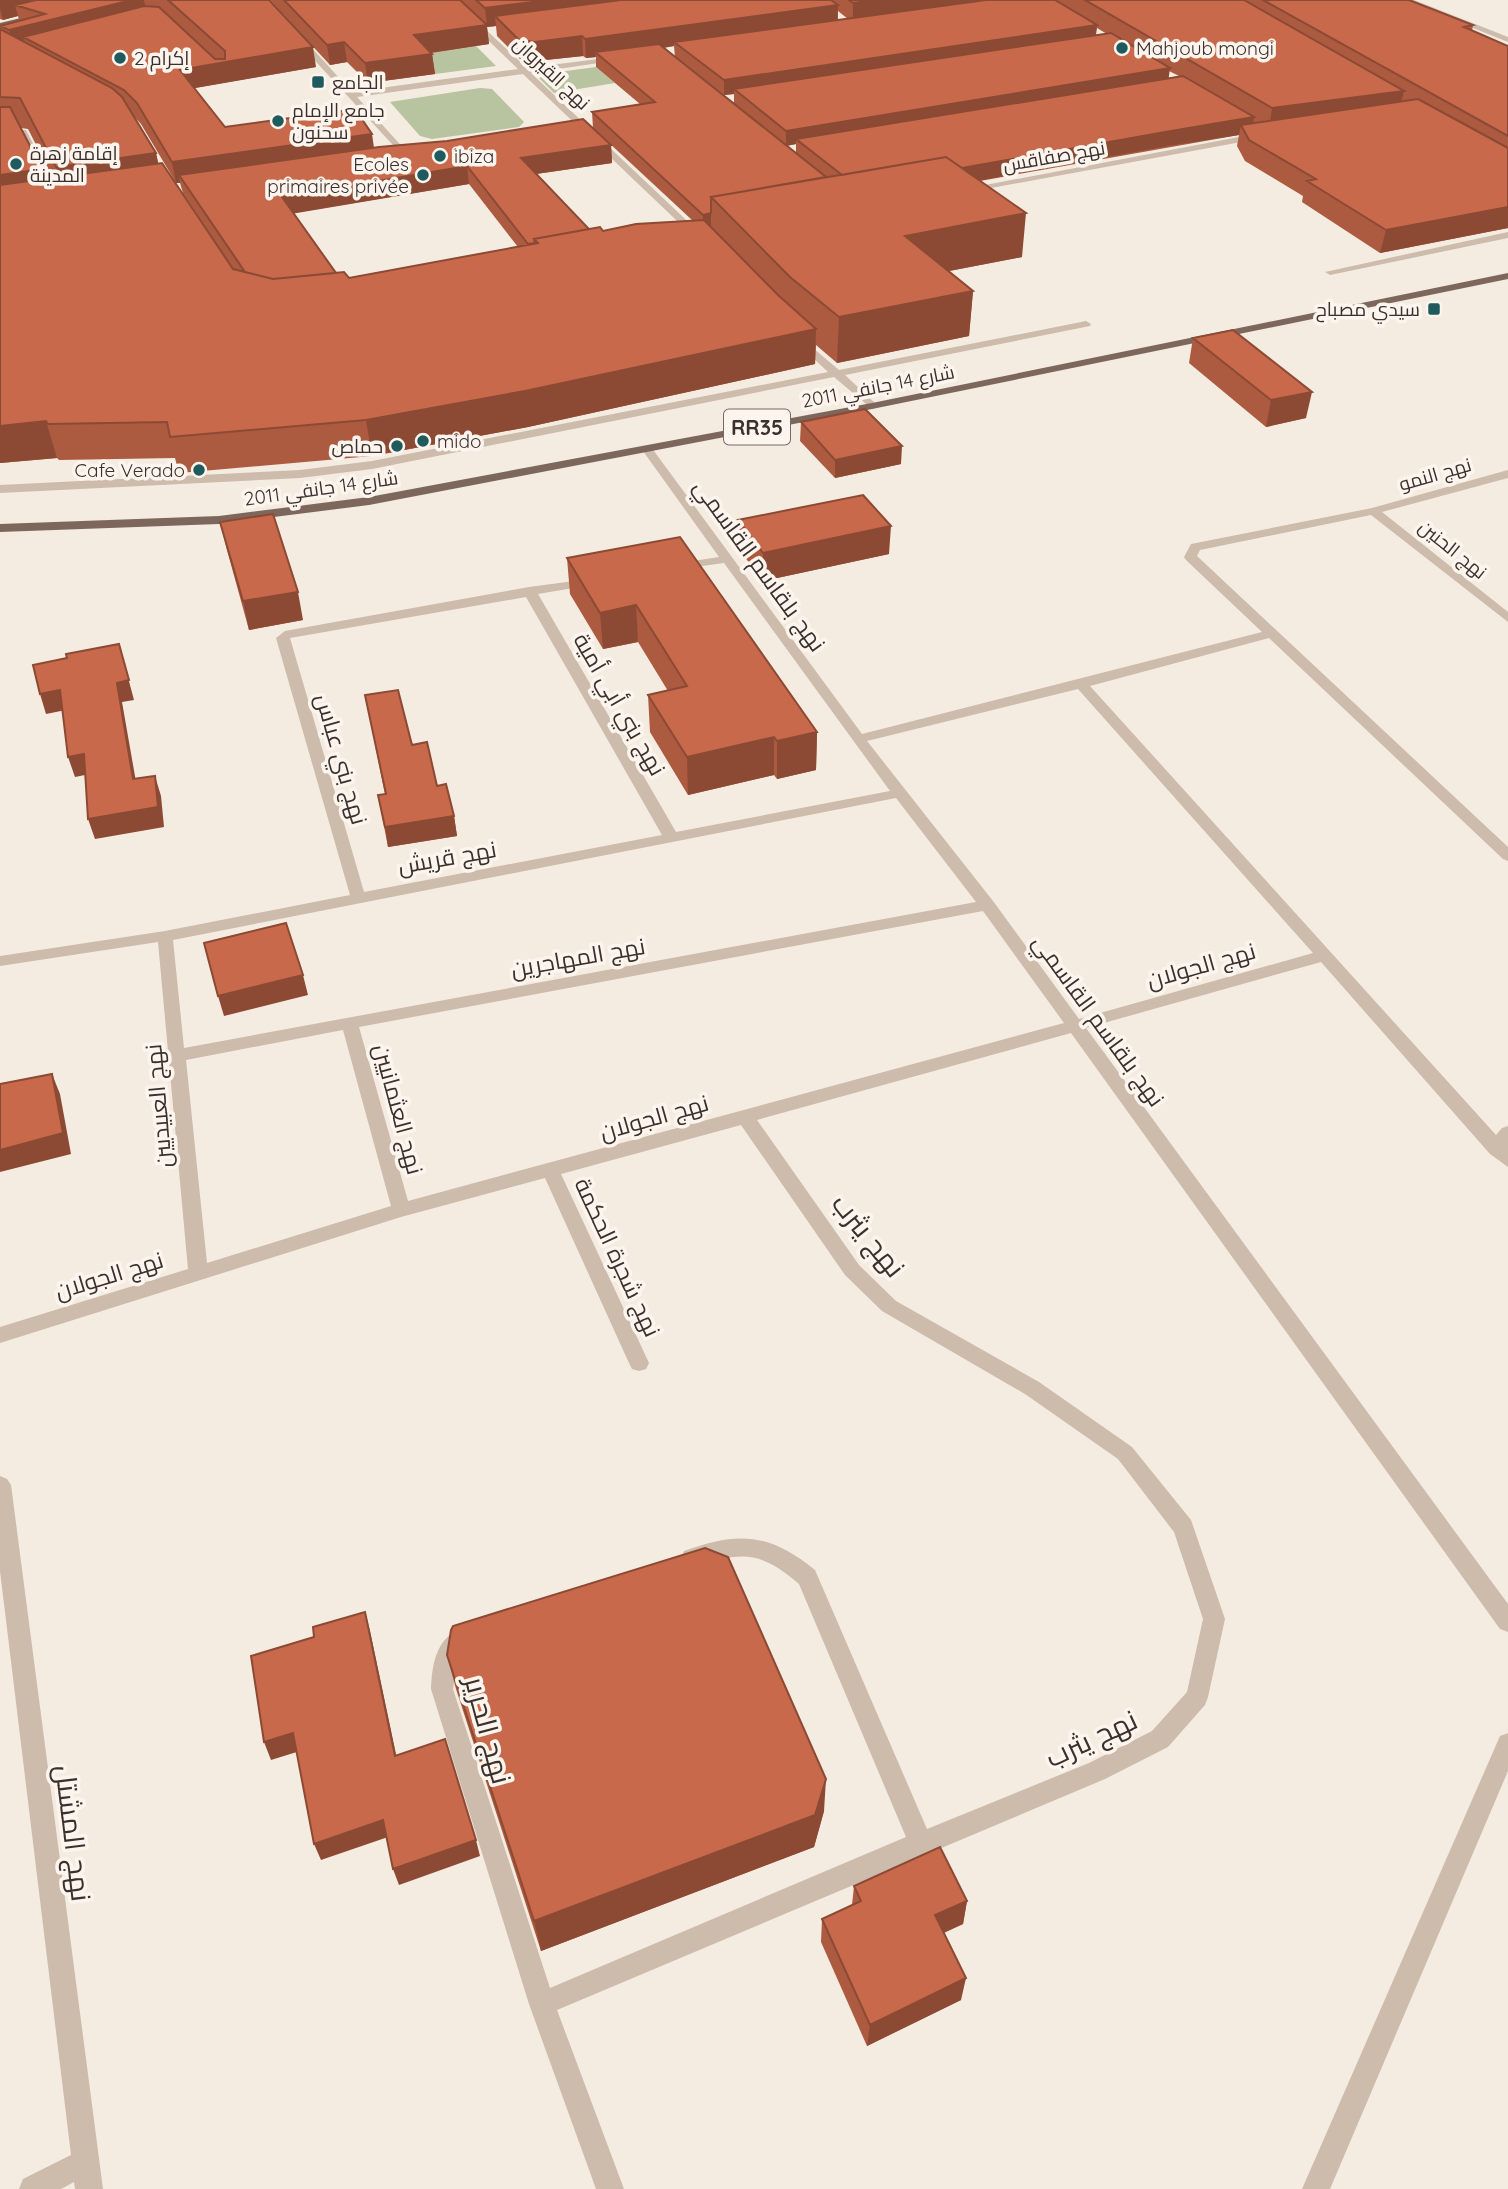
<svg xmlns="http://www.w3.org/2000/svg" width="1508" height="2189" font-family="Quicksand,Cairo,sans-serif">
  <rect width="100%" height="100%" fill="#f4ebe1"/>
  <path fill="#b8c4a0" d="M 476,46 L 496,66 L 435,74 L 416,55 Z
    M 596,67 L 615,83 L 554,93 L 539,78 L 551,73 Z
    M 480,88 L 492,89 L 524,122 L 519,127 L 432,139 L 420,136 L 390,102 Z"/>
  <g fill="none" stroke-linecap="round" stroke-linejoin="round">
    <path fill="#cdbbac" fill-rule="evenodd" d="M 446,0 L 454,0 L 527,68 L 622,56 L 619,60 L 531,73 L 702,235 L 702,239 L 696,239 L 523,74 L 357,97 L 407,152 L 409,154 L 404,157 L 294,38 L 301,36 L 352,92 L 518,69 Z
      M 1403,0 L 1414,0 L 1508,37 L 1508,42 Z
      M 0,130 L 26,130 L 62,199 L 60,201 L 52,199 L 20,135 L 0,136 Z
      M 1260,133 L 1264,136 L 1263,138 L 964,193 L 959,190 Z
      M 1508,232 L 1508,238 L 1330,275 L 1325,272 Z
      M 1086,321 L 1091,324 L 1090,326 L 845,375 L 876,404 L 876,408 L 872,409 L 834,377 L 372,469 L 300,478 L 0,493 L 0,485 L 300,470 L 372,461 L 828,372 L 796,342 L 795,340 L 800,337 L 839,370 Z
      M 643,447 L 651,447 L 862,734 L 1262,632 L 1186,560 L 1184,557 L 1191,544 L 1372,508 L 1508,470 L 1508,478 L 1382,512 L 1508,612 L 1508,622 L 1371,515 L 1200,550 L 1197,556 L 1508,847 L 1508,861 L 1503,859 L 1269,638 L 1090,686 L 1496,1135 L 1502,1128 L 1508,1126 L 1508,1167 L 1490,1154 L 1321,962 L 1086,1028 L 1508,1604 L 1508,1632 L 1500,1629 L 1071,1033 L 757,1120 L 859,1265 L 896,1301 L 1039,1382 L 1132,1447 L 1191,1520 L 1225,1619 L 1208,1697 L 1205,1705 L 1168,1747 L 1105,1779 L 557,2010 L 624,2189 L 596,2189 L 529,2004 L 431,1689 C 432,1665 436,1638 461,1629 L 469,1632 L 472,1639 L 458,1659 L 453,1689 L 550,1988 L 906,1837 L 799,1584 C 758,1549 741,1552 692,1568 L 684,1565 L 681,1558 L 684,1551 C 739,1531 769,1533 815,1570 L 927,1829 L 1089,1763 L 1152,1731 L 1187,1692 L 1203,1619 L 1174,1532 L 1118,1459 L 1025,1394 L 882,1311 L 845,1275 L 741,1125 L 561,1174 L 649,1363 L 646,1369 L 639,1371 L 632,1369 L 629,1363 L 545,1178 L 401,1217 L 0,1343 L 0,1327 L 188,1269 L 158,942 L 0,966 L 0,956 L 165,931 L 350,895 L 276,638 L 285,631 L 529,587 L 597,578 L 597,584 L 538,594 L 676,832 L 890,791 L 724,563 L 673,570 L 673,564 L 719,557 L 643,451 ZM 526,597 L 662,835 L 364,892 L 290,638 ZM 1078,689 L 1313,953 L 1079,1019 L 993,901 L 867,741 ZM 896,798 L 976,902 L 184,1048 L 173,940 ZM 983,911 L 1064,1023 L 408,1201 L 359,1027 ZM 343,1030 L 391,1206 L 207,1263 L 186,1060 Z
      M 0,1476 L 7,1479 L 11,1485 L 103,2189 L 75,2189 L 74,2182 L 61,2189 L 19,2189 L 23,2179 L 71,2155 L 0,1571 Z
      M 1508,1733 L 1508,1771 L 1330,2189 L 1302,2189 L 1500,1736 Z"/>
    <path fill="#7d675c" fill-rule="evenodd" d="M 41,13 L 44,17 L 0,27 L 0,23 Z
      M 1508,273 L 1508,279 L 872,409 L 369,505 L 219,524 L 0,532 L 0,524 L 219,516 L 369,497 L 872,403 Z"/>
  </g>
  <path fill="#ac5a40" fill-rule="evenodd" d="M 0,0 L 269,0 L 316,67 L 194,88 L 225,127 L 374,148 L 611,145 L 612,163 L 536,174 L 589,229 L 603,231 L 692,220 L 593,128 L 592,112 L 640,104 L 596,67 L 596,57 L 586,58 L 583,56 L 536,61 L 521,60 L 497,36 L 496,26 L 487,27 L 489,44 L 431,53 L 432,54 L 435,74 L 368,83 L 347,62 L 330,65 L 270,0 L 1409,0 L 1473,25 L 1472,31 L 1508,46 L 1508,228 L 1380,253 L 1302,202 L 1303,196 L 1245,161 L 1237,146 L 1239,135 L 980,181 L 1022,257 L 949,271 L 973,291 L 969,336 L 837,363 L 816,345 L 815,364 L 528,427 L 372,456 L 179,473 L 175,458 L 59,460 L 57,458 L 0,463 L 0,25 L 19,20 L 18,16 L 3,20 L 0,19 ZM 838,11 L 848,19 L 838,20 ZM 1097,28 L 1107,34 L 1096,35 ZM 674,46 L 675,57 L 664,48 ZM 683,63 L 724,95 L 734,94 L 734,104 ZM 1169,71 L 1179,76 L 1168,78 ZM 132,114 L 141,124 L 176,183 L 180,183 L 183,193 L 234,270 L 158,163 L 156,153 ZM 21,128 L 28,129 L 53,178 L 44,179 L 42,169 ZM 796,144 L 796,154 L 786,146 ZM 469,184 L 518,247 L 349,278 L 336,273 L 293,213 Z
    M 1193,338 L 1306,418 L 1266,427 L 1189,363 Z
    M 801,422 L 901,464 L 835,478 L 800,441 Z
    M 738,520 L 889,554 L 763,581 L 738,548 Z
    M 220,522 L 303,620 L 249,630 L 227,550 Z
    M 567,558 L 817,732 L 816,770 L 777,779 L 774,775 L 688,795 L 650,732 L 648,695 L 668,691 L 638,642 L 603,649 L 570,594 Z
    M 365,695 L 412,745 L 437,786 L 454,816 L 457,836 L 388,847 L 378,795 L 385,794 Z
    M 447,1655 L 824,1811 L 814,1847 L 541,1951 L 456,1689 Z
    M 854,1886 L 967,1901 L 963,1924 L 944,1933 L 961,2000 L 867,2046 L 821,1942 L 822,1919 L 852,1905 Z"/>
  <path fill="#8c4a34" d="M 0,0 L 81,0 L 15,5 L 18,16 L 3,20 L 0,9 Z
    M 132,0 L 144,0 L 147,16 L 23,37 L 26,46 L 14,49 L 9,30 Z
    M 549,0 L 702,0 L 495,16 L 496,26 L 487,27 L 489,44 L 416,55 L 414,35 L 487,25 L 485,8 Z
    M 876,0 L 1016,0 L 853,22 L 853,3 Z
    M 838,5 L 837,24 L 674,42 L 674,46 L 600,56 L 595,52 L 596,57 L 586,58 L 585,39 Z
    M 1097,25 L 1095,39 L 734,89 L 734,94 L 724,95 L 724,80 Z
    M 582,36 L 583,56 L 536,61 L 535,42 Z
    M 344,42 L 347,62 L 330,65 L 327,45 Z
    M 313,47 L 316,67 L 184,90 L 180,70 Z
    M 432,54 L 435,74 L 368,83 L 365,63 Z
    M 1170,68 L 1168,83 L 796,139 L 796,144 L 786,146 L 786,131 Z
    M 1404,91 L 1399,111 L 1269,129 L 1272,108 Z
    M 1254,117 L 1252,133 L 1241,125 L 1239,135 L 1168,146 L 857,203 L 857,187 L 1171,131 Z
    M 372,134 L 375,155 L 179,175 L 180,183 L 176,183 L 172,162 Z
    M 611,145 L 612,163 L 522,176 L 521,158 Z
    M 156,153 L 163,185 L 64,199 L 56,167 Z
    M 467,166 L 469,184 L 285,215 L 282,197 Z
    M 42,169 L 50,201 L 0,208 L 0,175 Z
    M 1508,207 L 1508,228 L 1380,253 L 1386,230 Z
    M 711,213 L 711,230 L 703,231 L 703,215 Z
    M 1026,213 L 1022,257 L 902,280 L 905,236 Z
    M 973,291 L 969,336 L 837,363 L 839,317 Z
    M 816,329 L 815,364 L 528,427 L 372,456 L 366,420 Z
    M 1312,392 L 1306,418 L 1266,427 L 1271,400 Z
    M 46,421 L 57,458 L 0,463 L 0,426 Z
    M 902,446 L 901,464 L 835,478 L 835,460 Z
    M 891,526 L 889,554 L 763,581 L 763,553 Z
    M 298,592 L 303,620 L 249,630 L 243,601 Z
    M 636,605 L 638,642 L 603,649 L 600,613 Z
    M 119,644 L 134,700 L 122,702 L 139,799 L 133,779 L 117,683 Z
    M 60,690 L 66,710 L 46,714 L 40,694 Z
    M 817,732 L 816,770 L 777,779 L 777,741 Z
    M 774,737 L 774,775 L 688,795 L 687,757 Z
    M 84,754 L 90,774 L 75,777 L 68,757 Z
    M 155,776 L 161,796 L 164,827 L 95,839 L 88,819 Z
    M 454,816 L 457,836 L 388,847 L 385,827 Z
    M 303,975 L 308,995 L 224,1016 L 218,996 Z
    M 52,1074 L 60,1094 L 71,1154 L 0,1172 L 0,1150 Z
    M 365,1612 L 370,1631 L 400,1773 L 395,1756 Z
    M 293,1733 L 300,1751 L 271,1760 L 264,1742 Z
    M 826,1779 L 824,1811 L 814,1847 L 541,1951 L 534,1921 Z
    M 383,1820 L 388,1837 L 321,1860 L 314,1844 Z
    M 476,1840 L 480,1856 L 399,1885 L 393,1869 Z
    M 967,1901 L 963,1924 L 931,1938 L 935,1915 Z
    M 966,1978 L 961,2000 L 867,2046 L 870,2025 Z"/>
  <path fill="#c8694b" stroke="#8c4a34" stroke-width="2" d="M 36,0 L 132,0 L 9,30 L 0,26 L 45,14 L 15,5 Z
    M 168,0 L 269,0 L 313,47 L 180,70 L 225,127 L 355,109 L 372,134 L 172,162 L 137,103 L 124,90 L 23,37 L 144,6 L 159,7 L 215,59 L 225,59 L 225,51 Z
    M 284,0 L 460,0 L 487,25 L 414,35 L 432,54 L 365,63 L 344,42 L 327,45 Z
    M 476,0 L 549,0 L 485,8 Z
    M 621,0 L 831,0 L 838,5 L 585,39 L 582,36 L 535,42 L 519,40 L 495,16 Z
    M 849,0 L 876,0 L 853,3 Z
    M 986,0 L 1055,0 L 1097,25 L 724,80 L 674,42 Z
    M 1085,0 L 1244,0 L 1404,91 L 1272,108 Z
    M 1263,0 L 1409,0 L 1473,25 L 1464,27 L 1508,46 L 1508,136 Z
    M 0,29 L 112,88 L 122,97 L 156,153 L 56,167 L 20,98 L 0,97 Z
    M 1111,33 L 1170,68 L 786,131 L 734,89 Z
    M 659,44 L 826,177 L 711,197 L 711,213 L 703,215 L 592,112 L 655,102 L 595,52 Z
    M 1183,76 L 1254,117 L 1171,131 L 962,168 L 946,157 L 842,175 L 796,139 Z
    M 1418,99 L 1508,148 L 1508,207 L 1386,230 L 1307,181 L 1316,179 L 1249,140 L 1241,125 Z
    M 0,107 L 10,107 L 42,169 L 0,175 Z
    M 583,119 L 611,145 L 521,158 L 589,229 L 534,239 L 535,243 L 528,244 L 467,166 L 282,197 L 336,273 L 273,279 L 245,272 L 179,175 L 379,147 L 447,141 Z
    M 946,157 L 1026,213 L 905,236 L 973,291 L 839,317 L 790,277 L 711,197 Z
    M 162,163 L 233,269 L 273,279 L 344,272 L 349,278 L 538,243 L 534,239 L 600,227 L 603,231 L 636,224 L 704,220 L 778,295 L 816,329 L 525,391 L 366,420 L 170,437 L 167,422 L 48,424 L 46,421 L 0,426 L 0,185 Z
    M 1233,330 L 1312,392 L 1271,400 L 1193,338 Z
    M 865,409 L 902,446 L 835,460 L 801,422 Z
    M 863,495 L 891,526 L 763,553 L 738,520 Z
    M 273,514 L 298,592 L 243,601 L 220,522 Z
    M 680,537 L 817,732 L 777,741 L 774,737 L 687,757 L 648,695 L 687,686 L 636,605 L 600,613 L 567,558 Z
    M 119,644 L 129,680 L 117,683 L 133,779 L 155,776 L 158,807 L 88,819 L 84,754 L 68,757 L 60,690 L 40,694 L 33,665 L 67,658 L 66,654 Z
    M 398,690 L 412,745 L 427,742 L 437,786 L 446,784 L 454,816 L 385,827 L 378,795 L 386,794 L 365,695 Z
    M 286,923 L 303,975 L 218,996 L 204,943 Z
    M 52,1074 L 63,1133 L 0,1150 L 0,1084 Z
    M 705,1548 L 728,1557 L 826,1779 L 815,1815 L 534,1921 L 447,1655 L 451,1630 L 453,1626 Z
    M 365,1612 L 395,1756 L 445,1739 L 476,1840 L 393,1869 L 383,1820 L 314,1844 L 293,1733 L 264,1742 L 251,1656 L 314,1637 L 313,1627 Z
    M 940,1847 L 967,1901 L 935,1915 L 966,1978 L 870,2025 L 822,1919 L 861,1901 L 854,1886 Z"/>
  <g fill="#1f5a5e" stroke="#fbf5ee" stroke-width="2.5">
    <circle cx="1122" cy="48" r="7"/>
    <circle cx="120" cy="58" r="7"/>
    <rect x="311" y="75" width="14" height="14" rx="3.5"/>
    <circle cx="278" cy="121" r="7"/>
    <circle cx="440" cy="156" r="7"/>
    <circle cx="16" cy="164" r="7"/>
    <circle cx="423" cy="175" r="7"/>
    <rect x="1427" y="302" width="14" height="14" rx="3.5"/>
    <circle cx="423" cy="441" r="7"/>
    <circle cx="397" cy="446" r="7"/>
    <circle cx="199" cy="470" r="7"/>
  </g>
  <g text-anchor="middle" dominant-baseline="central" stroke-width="7" stroke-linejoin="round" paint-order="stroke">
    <g font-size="19" fill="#3b302b" stroke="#fbf5ee" text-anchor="start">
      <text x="1136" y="48">Mahjoub mongi</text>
      <text x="134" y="58">إكرام 2</text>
      <text x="332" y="82">الجامع</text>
      <text x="292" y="110">جامع الإمام<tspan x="292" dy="22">سحنون</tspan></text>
      <text x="30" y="153">إقامة زهرة<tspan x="30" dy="22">المدينة</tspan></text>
      <text x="454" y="156">ibiza</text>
      <text x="409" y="164" text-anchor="end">Ecoles<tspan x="409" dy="22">primaires privée</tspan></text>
      <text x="1420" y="309" text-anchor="end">سيدي مصباح</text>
      <text x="437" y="441">mido</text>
      <text x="383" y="446" text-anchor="end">حماص</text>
      <text x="185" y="470" text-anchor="end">Cafe Verado</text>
    </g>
    <g font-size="19" fill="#3b302b" stroke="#fbf5ee">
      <text transform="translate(552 73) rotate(43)">نهج القيروان</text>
      <text transform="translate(1054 156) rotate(-10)">نهج صفاقس</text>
      <text transform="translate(878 386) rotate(-11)">شارع 14 جانفي 2011</text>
      <text transform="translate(1435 474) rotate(-16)">نهج النمو</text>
      <text transform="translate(321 488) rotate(-8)">شارع 14 جانفي 2011</text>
      <text transform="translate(1453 549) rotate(39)">نهج الحنين</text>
    </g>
    <rect fill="#fbf5ee" stroke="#756b66" stroke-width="2" x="724" y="409.5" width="66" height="35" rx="5"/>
    <g font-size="21" font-weight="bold" fill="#3b302b">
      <text x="757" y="427">RR35</text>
    </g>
    <g font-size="23" fill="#3b302b" stroke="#fbf5ee">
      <text transform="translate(760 565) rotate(54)">نهج بلقاسم القاسمي</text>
      <text transform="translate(620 704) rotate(60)">نهج بني أبي أمية</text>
      <text transform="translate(342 759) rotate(74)">نهج بني عباس</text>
      <text transform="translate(447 857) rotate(-10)">نهج قريش</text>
      <text transform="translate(578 957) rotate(-10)">نهج المهاجرين</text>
      <text transform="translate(1201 965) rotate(-16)">نهج الجولان</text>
      <text transform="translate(1099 1020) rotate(54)">نهج بلقاسم القاسمي</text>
      <text transform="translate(158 1106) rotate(-95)">نهج العبيديين</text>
      <text transform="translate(399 1109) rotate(75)">نهج العثمانيين</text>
      <text transform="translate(654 1117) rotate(-16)">نهج الجولان</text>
      <text transform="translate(618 1257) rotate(65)">نهج شجرة الحكمة</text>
      <text transform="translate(109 1275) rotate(-17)">نهج الجولان</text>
    </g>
    <g font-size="28" fill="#3b302b" stroke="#fbf5ee">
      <text transform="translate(869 1235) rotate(51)">نهج يثرب</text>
      <text transform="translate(489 1730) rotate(75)">نهج الحرير</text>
      <text transform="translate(1091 1738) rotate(-25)">نهج يثرب</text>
      <text transform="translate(74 1833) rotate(83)">نهج المشتل</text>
    </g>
  </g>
</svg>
